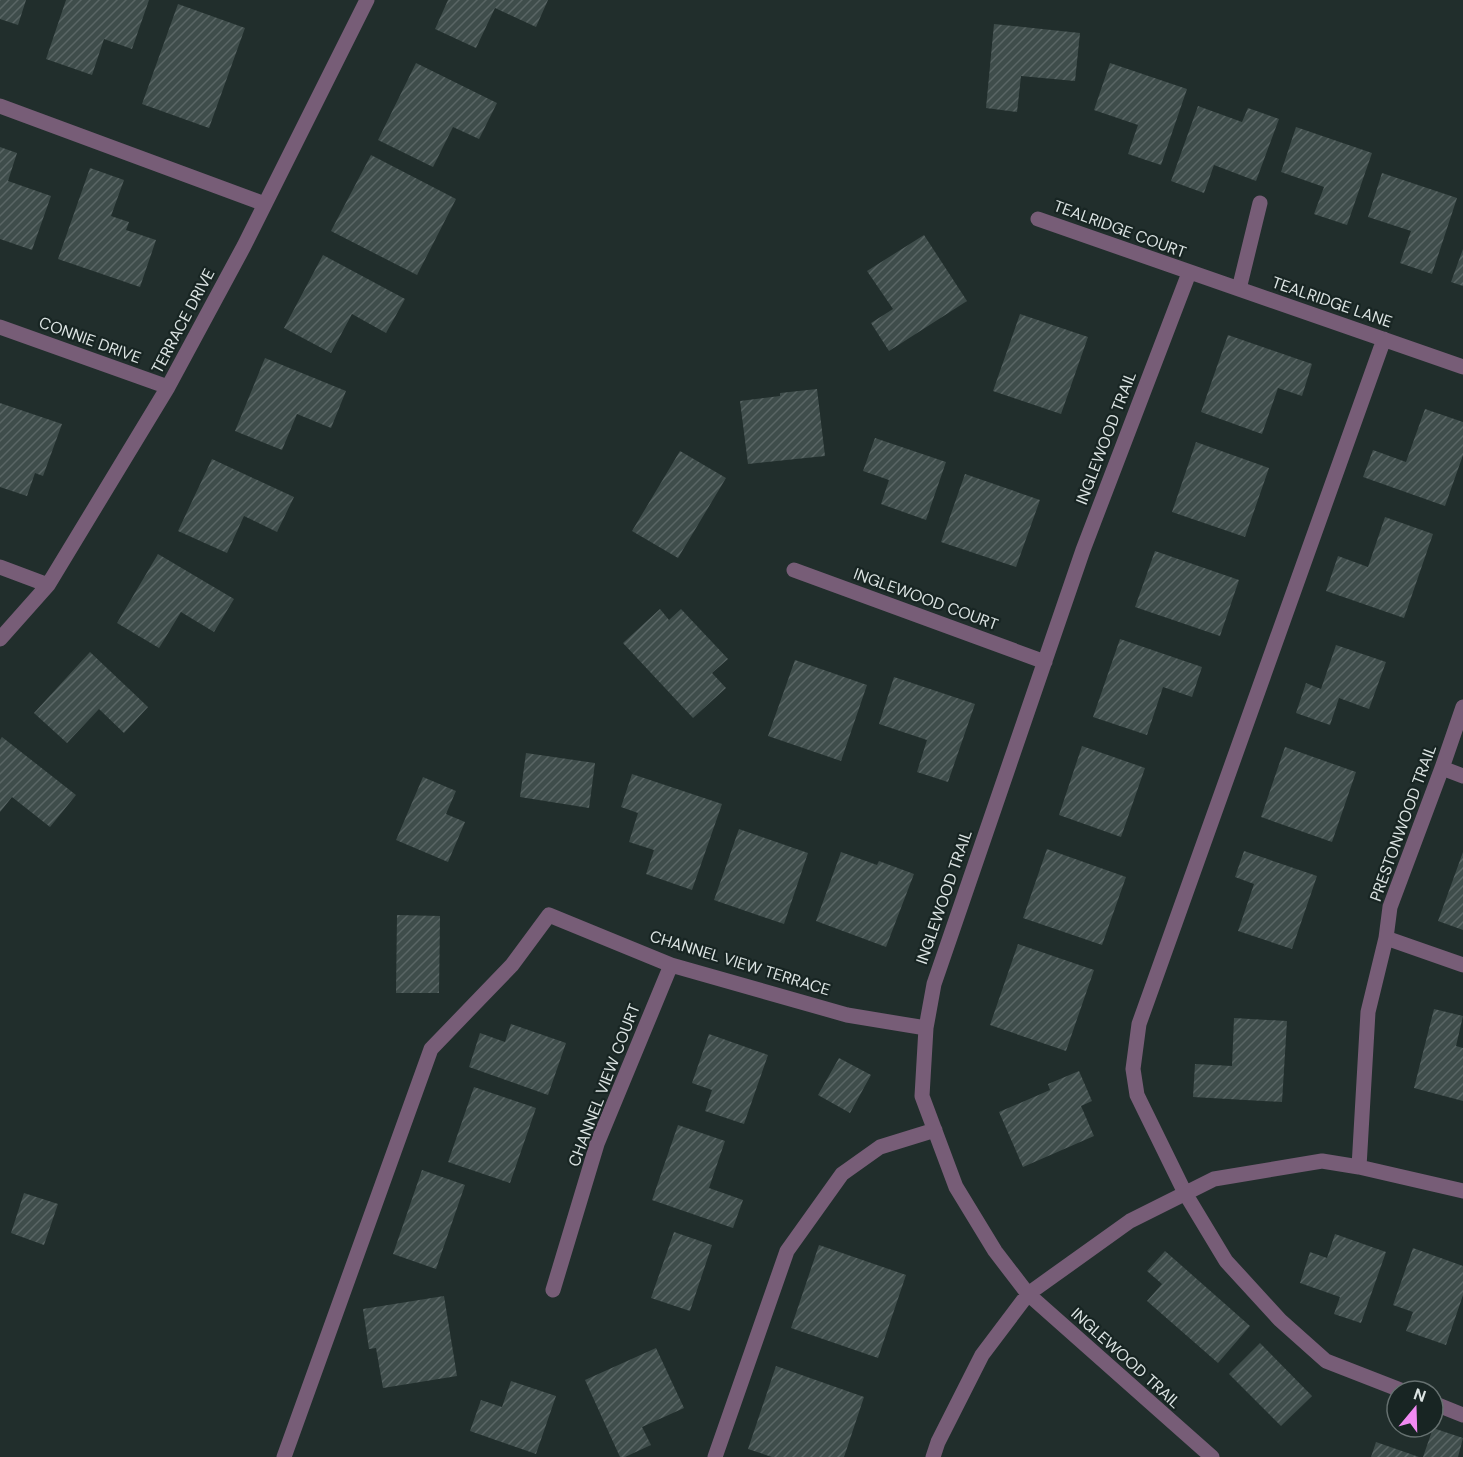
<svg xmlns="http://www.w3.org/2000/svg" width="1463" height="1457" font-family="'DM Sans',sans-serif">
  <defs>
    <pattern id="building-hatch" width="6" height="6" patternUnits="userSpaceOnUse" patternTransform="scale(1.5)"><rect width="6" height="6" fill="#3f4d4b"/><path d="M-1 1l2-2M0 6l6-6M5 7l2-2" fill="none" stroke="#5a6665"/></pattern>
  </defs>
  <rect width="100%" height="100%" fill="#212e2c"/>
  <path fill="url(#building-hatch)" d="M 0,0 L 26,0 L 18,25 L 0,19 Z
    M 66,0 L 149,0 L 132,49 L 104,39 L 92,75 L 46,59 Z
    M 448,0 L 548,0 L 536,27 L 495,8 L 476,48 L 435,29 Z
    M 178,4 L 245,28 L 209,128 L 142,104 Z
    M 994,24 L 1080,33 L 1075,81 L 1021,76 L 1017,112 L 986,108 Z
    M 416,63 L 497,103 L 479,139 L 453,127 L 433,167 L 378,140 Z
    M 1110,63 L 1187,89 L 1161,165 L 1128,154 L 1138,125 L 1094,110 Z
    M 1198,106 L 1242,122 L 1248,108 L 1279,119 L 1256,181 L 1214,165 L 1204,193 L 1171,181 Z
    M 1296,127 L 1372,153 L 1347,225 L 1314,214 L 1324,187 L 1281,172 Z
    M 0,147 L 17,153 L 8,181 L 51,196 L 32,250 L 0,239 Z
    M 371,155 L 456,199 L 417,275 L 331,231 Z
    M 90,168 L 124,180 L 111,216 L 129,222 L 126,230 L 156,240 L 140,287 L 58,259 Z
    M 1382,173 L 1457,198 L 1432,274 L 1400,263 L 1411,231 L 1368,217 Z
    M 924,235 L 967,301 L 889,351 L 871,323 L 893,309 L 867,271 Z
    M 1463,249 L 1463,286 L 1451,282 Z
    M 323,255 L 405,299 L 386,333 L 352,314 L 331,353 L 284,328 Z
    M 1020,314 L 1088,337 L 1061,414 L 993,391 Z
    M 1228,335 L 1312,364 L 1302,396 L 1278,388 L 1262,434 L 1201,412 Z
    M 265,358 L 346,391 L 331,428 L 297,414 L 282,450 L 235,431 Z
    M 817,389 L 825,456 L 748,464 L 740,401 L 780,396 L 780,393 Z
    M 0,403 L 62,424 L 43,476 L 35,473 L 27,496 L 0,487 Z
    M 1425,409 L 1463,422 L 1463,455 L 1445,506 L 1363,477 L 1373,450 L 1406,462 Z
    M 875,438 L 946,462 L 926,520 L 881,504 L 889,480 L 863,471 Z
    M 1196,442 L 1269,468 L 1245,537 L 1172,512 Z
    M 680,451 L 726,478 L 678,558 L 632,531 Z
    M 212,459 L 294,497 L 277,532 L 244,516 L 227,553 L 178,531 Z
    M 965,474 L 1040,500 L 1016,567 L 941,542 Z
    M 1385,517 L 1433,534 L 1404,618 L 1326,591 L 1338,556 L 1368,567 Z
    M 1155,551 L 1239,580 L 1220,636 L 1135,607 Z
    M 158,554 L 234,599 L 214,632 L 181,612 L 159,648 L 117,623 Z
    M 660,609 L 669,620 L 681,609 L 728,659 L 712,673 L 726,688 L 693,718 L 623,643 Z
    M 1120,639 L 1202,667 L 1192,697 L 1163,687 L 1147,735 L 1093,717 Z
    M 1336,645 L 1386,662 L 1369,709 L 1339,698 L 1330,725 L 1296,713 L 1306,683 L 1321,689 Z
    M 90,652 L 148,707 L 124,733 L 99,709 L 67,743 L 34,713 Z
    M 795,660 L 867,685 L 841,761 L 768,736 Z
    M 894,677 L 975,704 L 948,782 L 917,772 L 927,740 L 879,724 Z
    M 2,737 L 76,795 L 50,827 L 12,797 L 0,812 L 0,740 Z
    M 1082,746 L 1145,768 L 1121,837 L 1059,815 Z
    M 1285,747 L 1356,772 L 1332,842 L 1261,817 Z
    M 526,753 L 595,763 L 589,808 L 520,797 Z
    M 632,774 L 722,804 L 692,890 L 646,874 L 654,850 L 629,842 L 638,813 L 621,807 Z
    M 423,777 L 456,791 L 446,814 L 465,822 L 448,862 L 396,840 Z
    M 739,829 L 808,853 L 784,924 L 714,900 Z
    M 1047,849 L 1126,877 L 1102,945 L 1023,918 Z
    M 1244,851 L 1317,876 L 1292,949 L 1238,931 L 1254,884 L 1235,877 Z
    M 841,852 L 877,865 L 879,861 L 914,874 L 886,947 L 816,921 Z
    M 1463,852 L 1463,930 L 1438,921 Z
    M 397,915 L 440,916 L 439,993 L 396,993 Z
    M 1018,944 L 1094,970 L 1066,1051 L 990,1025 Z
    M 1434,1009 L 1463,1016 L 1456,1046 L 1463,1048 L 1463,1101 L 1414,1088 Z
    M 1234,1018 L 1287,1021 L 1282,1102 L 1193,1097 L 1195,1064 L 1232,1066 Z
    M 511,1024 L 566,1043 L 548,1095 L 469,1067 L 480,1033 L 505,1042 Z
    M 709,1034 L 768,1055 L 744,1124 L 705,1111 L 712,1090 L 692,1083 Z
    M 839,1058 L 871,1075 L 850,1113 L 818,1095 Z
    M 1079,1071 L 1092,1101 L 1081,1106 L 1094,1136 L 1023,1167 L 999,1112 L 1050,1090 L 1048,1084 Z
    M 474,1087 L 536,1108 L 510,1183 L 448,1162 Z
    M 678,1125 L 725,1141 L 709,1188 L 743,1200 L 733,1228 L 652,1200 Z
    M 422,1170 L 465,1185 L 436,1269 L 393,1254 Z
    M 24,1193 L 58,1204 L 44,1245 L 11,1233 Z
    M 674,1232 L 712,1245 L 690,1311 L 651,1298 Z
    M 1335,1234 L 1386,1252 L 1361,1323 L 1334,1314 L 1340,1297 L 1300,1283 L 1310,1252 L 1327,1258 Z
    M 819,1245 L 906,1275 L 878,1358 L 791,1328 Z
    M 1413,1248 L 1463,1266 L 1463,1295 L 1446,1345 L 1406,1331 L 1413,1312 L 1393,1305 Z
    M 1165,1251 L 1250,1326 L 1218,1363 L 1147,1301 L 1162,1284 L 1147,1271 Z
    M 444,1296 L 457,1376 L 383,1388 L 376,1348 L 369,1349 L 363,1309 Z
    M 1260,1343 L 1312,1396 L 1281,1426 L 1229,1374 Z
    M 656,1348 L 684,1408 L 642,1427 L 651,1445 L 625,1457 L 620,1457 L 585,1380 Z
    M 776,1366 L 864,1397 L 844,1457 L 772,1457 L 748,1449 Z
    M 511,1381 L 556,1396 L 536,1454 L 470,1431 L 481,1400 L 502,1407 Z
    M 1433,1428 L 1463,1438 L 1458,1457 L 1423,1457 Z
    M 1376,1442 L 1419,1457 L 1371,1457 Z"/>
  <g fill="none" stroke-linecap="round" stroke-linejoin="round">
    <path stroke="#775d77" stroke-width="15" d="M 0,106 L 265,204
      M 1038,219 L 1463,367
      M 1189,273 L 1083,550 L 934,984 L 926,1028 L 922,1096 L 956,1187 L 995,1251 L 1028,1294 L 1212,1457
      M 1239,289 L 1260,203
      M 0,327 L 168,387
      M 1384,339 L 1139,1024 L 1133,1069 L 1137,1095 L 1185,1193 L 1226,1261 L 1280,1320 L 1326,1361 L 1403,1391
      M 0,567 L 48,585
      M 794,570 L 1045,662
      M 0,639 L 48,585 L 168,387 L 244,246 L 367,0
      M 1442,768 L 1463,776
      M 1386,938 L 1463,965
      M 1359,1167 L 1368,1012 L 1386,938 L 1390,907 L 1442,768 L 1463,707
      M 553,1290 L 597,1144 L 671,965
      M 1433,1403 L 1463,1415
      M 284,1457 L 431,1049 L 512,965 L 549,915 L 671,965 L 847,1015 L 926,1028
      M 715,1457 L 787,1251 L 842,1174 L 880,1147 L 935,1130
      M 933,1457 L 938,1442 L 982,1355 L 1028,1294 L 1130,1221 L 1214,1179 L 1322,1161 L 1359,1167 L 1463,1191"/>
  </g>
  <g text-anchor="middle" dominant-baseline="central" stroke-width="4.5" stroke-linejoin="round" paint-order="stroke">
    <g font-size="16" fill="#dce4e3" stroke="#182523">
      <text transform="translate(1120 229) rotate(20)">TEALRIDGE COURT</text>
      <text transform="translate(1332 302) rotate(19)">TEALRIDGE LANE</text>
      <text transform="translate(183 321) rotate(-62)">TERRACE DRIVE</text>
      <text transform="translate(90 340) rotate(20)">CONNIE DRIVE</text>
      <text transform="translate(1106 438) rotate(-69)">INGLEWOOD TRAIL</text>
      <text transform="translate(926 599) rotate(20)">INGLEWOOD COURT</text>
      <text transform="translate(1403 823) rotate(-70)">PRESTONWOOD TRAIL</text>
      <text transform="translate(944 897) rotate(-71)">INGLEWOOD TRAIL</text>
      <text transform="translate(740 963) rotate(17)">CHANNEL VIEW TERRACE</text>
      <text transform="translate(604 1085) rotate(-69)">CHANNEL VIEW COURT</text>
      <text transform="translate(1126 1358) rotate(42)">INGLEWOOD TRAIL</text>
    </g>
  </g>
  <g transform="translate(1415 1409) rotate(19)"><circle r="28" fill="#182523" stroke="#667170" stroke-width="1.5"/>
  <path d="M0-4.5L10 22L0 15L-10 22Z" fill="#f28af3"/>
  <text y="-9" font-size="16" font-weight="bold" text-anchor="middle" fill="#dce4e3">N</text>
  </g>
</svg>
